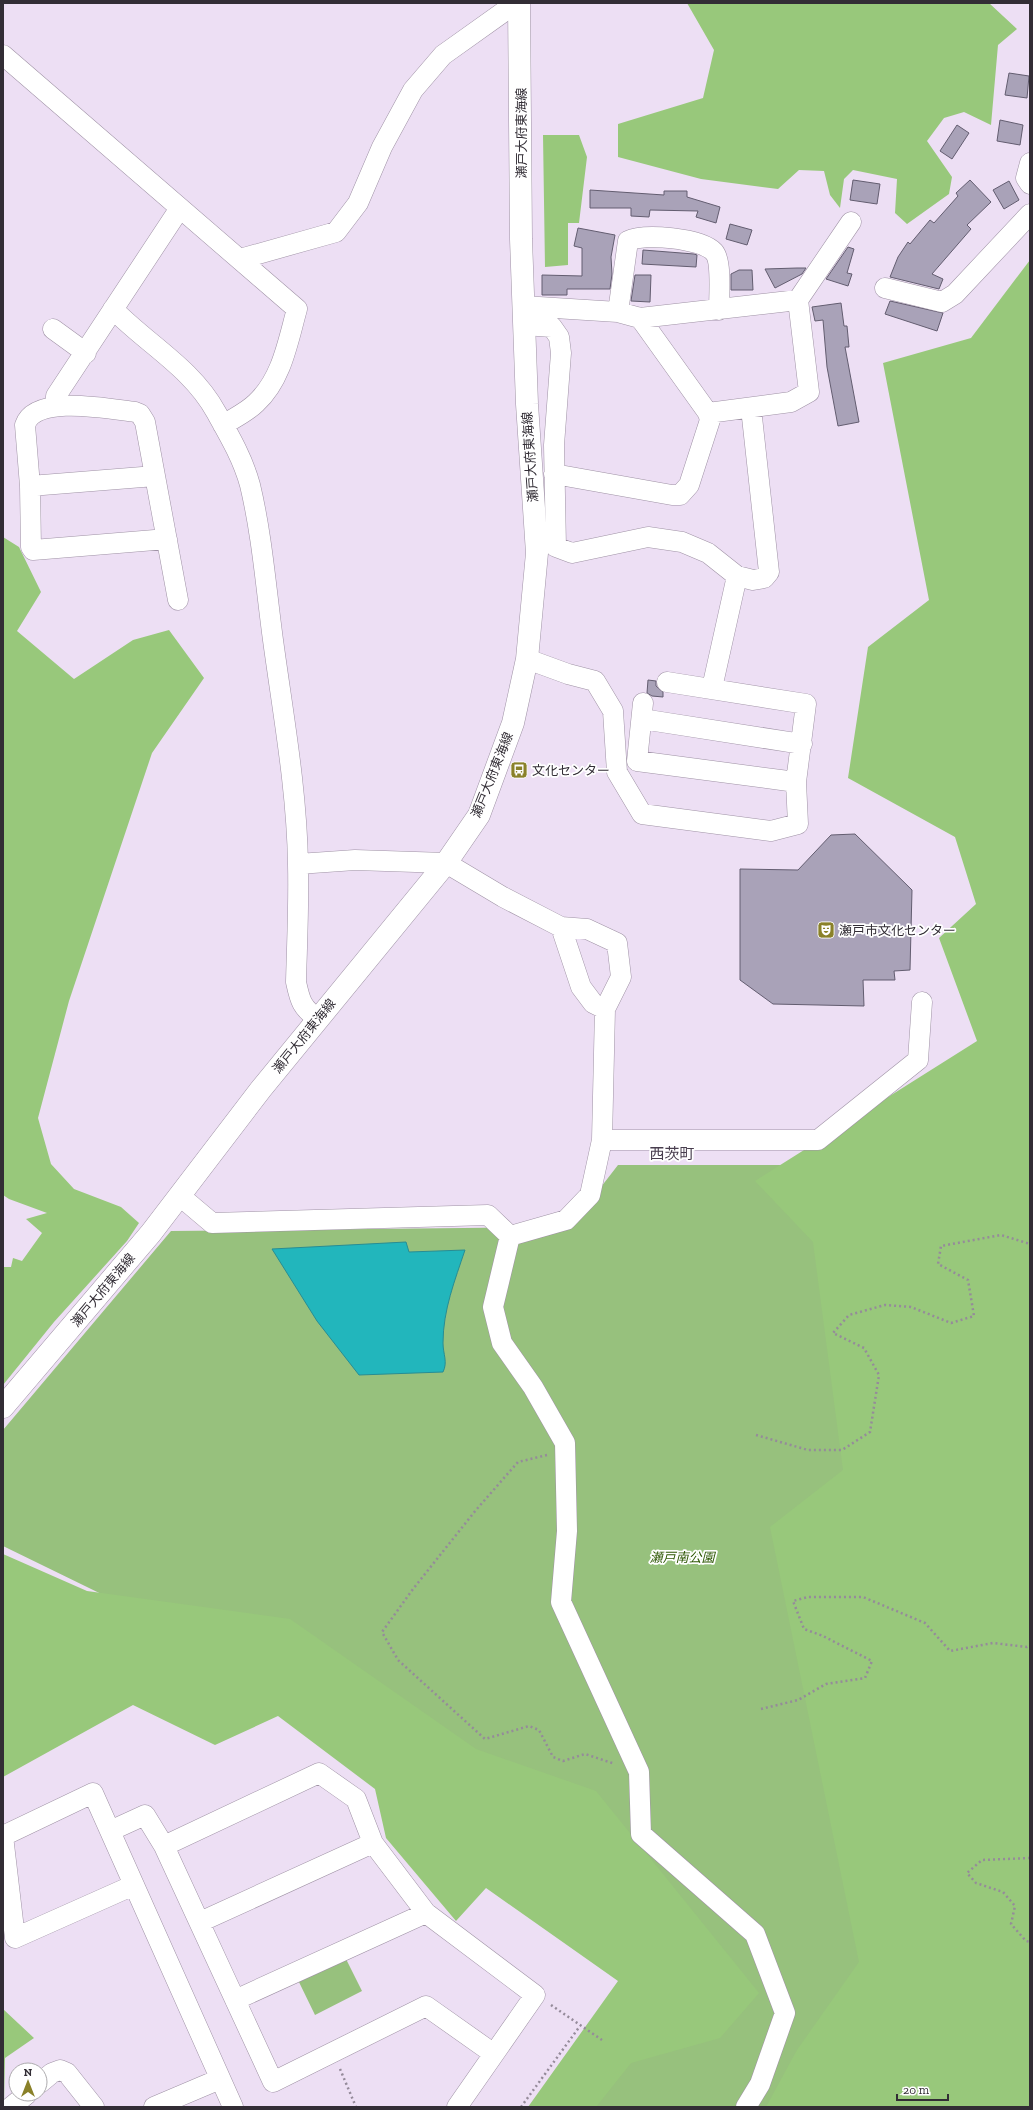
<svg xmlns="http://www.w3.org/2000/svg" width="1033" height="2110" font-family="'Zilla Slab','Noto Sans JP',serif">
  <rect width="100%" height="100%" fill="#eddff4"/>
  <path fill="#97c17d" d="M 618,1165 L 827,1165 L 1030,2107 L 556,2107 L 643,1981 L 308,1695 L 3,1546 L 3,1430 L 171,1231 L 570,1227 Z
    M 345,1957 L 362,1991 L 315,2015 L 298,1980 Z"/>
  <path fill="#98c87b" d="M 687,3 L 989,3 L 1017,29 L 998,45 L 991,125 L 964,112 L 944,118 L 927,141 L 952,177 L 949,194 L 907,224 L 895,213 L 897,179 L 853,170 L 844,179 L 840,208 L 830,195 L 824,171 L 799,170 L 778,189 L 701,179 L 618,157 L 618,124 L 703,98 L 714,50 Z
    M 543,135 L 579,135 L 587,157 L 579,223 L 568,223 L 568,265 L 545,267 Z
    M 1030,260 L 1030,2107 L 766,2107 L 797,2050 L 859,1962 L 770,1527 L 843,1470 L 813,1242 L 755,1181 L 977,1041 L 939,938 L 976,904 L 955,837 L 848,778 L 868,647 L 929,600 L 883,363 L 971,338 Z
    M 3,537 L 19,547 L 41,592 L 17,631 L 74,679 L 133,640 L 169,630 L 204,678 L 152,753 L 69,1001 L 38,1118 L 51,1164 L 74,1189 L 121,1207 L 139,1223 L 127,1241 L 54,1322 L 3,1385 L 3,1267 L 11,1267 L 13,1258 L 22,1261 L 42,1233 L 26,1219 L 47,1213 L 9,1199 L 3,1195 Z
    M 3,1554 L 87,1591 L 290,1619 L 476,1749 L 596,1791 L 759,1993 L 720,2038 L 631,2063 L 596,2107 L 528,2107 L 618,1981 L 486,1888 L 456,1921 L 386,1838 L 375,1789 L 278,1716 L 215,1745 L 133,1705 L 3,1777 Z
    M 3,2009 L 34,2038 L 5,2058 L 4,2107 Z"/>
  <path fill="#22b6bc" stroke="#278d94" d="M 406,1242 L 409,1252 L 465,1250 C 455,1280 443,1310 443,1343 C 443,1354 448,1362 443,1372 L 359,1375 L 317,1321 L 272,1249 Z"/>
  <path fill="#a9a2b8" stroke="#635d70" d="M 1009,73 L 1029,76 L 1027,98 L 1005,95 Z
    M 1000,120 L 1023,125 L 1020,145 L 997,141 Z
    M 957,125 L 969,133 L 952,159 L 940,151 Z
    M 853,180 L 880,184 L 877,204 L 850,200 Z
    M 970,180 L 991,202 L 967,225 L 971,229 L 932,274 L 943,279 L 939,289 L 890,277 L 898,257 L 908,242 L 910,244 L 930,220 L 934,223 L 958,196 L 956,193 Z
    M 1009,181 L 1019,200 L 1004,209 L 993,190 Z
    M 590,190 L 664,195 L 664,191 L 687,191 L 687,197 L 720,207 L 716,223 L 696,217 L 698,211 L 650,210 L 649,217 L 631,216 L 631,208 L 590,208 Z
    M 730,224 L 752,230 L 747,245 L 726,239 Z
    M 578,228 L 615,235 L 611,257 L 612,274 L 610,289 L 567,289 L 567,295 L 542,295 L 542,275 L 582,276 L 582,248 L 574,246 Z
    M 848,247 L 854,249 L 847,273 L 852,274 L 848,286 L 826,279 Z
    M 643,250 L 694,254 L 697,255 L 696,267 L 642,264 Z
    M 797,268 L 806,268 L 802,274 L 775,288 L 765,269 Z
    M 739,270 L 752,270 L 753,290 L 731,290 L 731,274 Z
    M 635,275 L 651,275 L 650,302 L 631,301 Z
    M 890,301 L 943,313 L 937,331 L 885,314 Z
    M 841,303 L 844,326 L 847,326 L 849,347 L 845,347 L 859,422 L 838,426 L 827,367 L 823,320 L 815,321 L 812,307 Z
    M 648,680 L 656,681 L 656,686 L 663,692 L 663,697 L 652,696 L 647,693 Z
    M 855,834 L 912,890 L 910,970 L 894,971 L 895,980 L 863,980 L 864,1006 L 773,1004 L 740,980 L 740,869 L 798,870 L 831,835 Z"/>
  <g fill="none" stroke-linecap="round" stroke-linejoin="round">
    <g stroke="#9f92a5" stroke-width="21">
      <path id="minor" d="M 3,55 L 297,309 C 288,341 282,379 256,403 C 247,412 234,418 223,425
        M 1030,163 L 1026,178 L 1030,184
        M 240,259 L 336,232 L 358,203 L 382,147 L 413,90 L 443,55 L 516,3
        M 885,288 L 942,302 L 955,294 L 1030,214
        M 523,306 L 618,312 L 640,318 L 798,300
        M 113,309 C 147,344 192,368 216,412 C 229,435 243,459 250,485 C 262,535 266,588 273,640 C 283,714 297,790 298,865 C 299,904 297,943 296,982 C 300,1001 302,1008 318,1019
        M 618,312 L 628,241 C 644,233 701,238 714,252 C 722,261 719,297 719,310
        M 524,325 L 552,327 L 559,337 L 561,353 L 554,445 L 556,547 L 572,553 L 648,537 L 682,542 L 708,553 L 737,576 L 753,580 L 764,578 L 769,572 L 751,408
        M 53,329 L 86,353
        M 56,405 L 56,396 L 180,208
        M 708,413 L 791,402 L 809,392 L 798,300 L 851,222
        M 554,474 L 672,495 L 680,495 L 689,485 L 710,420 L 708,413 L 640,318
        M 30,486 L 155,476
        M 167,539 L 33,550 L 31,547 L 30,486 L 25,425 C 35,394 109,409 135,412 L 140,414 L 145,422 L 178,600
        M 527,659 L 568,674 L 595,681 L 613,711 L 617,772 L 642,814 L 771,831 L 798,824 L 796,782 L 806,704 L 667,682
        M 712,688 L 737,576
        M 643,703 L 637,761 L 796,782
        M 642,719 L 802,744
        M 298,864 L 355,860 L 446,863 L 503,897 L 561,927 L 587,929 L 617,943 L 621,977 L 605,1009 L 602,1140 L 818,1140 L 918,1060 L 922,1002
        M 561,927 L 581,987 L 593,1003 L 605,1009
        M 180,1196 L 212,1223 L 488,1215 L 510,1236
        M 510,1236 L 493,1307 L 502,1343 L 533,1387 L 565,1443 L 567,1531 L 561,1602 L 639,1772 L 641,1834 L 755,1934 L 785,2013 L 760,2084 L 746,2107
        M 510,1236 L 566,1220 L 590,1195 L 602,1140
        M 110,1831 L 145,1815 L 164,1846 L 273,2082 L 426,2006 L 494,2054
        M 164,1846 L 319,1773 L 356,1799 L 373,1843 L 426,1913 L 535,1995 L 457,2107
        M 134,1885 L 15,1938 L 3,1836 L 93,1793 C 140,1898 186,2002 233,2107
        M 200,1922 L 373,1843
        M 235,2000 L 426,1913
        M 40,2083 L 52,2073 L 60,2070 L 67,2073 L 94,2107
        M 11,2107 L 27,2094
        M 154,2107 L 220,2079"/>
    </g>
    <g stroke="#9f92a5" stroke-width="23">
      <path id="major" d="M 3,1407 L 151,1233 L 261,1089 L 446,863 L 479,815 L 513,723 L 527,659 L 537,553 L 527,404 L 521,239 L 519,3"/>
    </g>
    <path stroke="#958b9a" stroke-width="2.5" stroke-dasharray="2 3" stroke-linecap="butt" d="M 756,1435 L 808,1450 L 842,1450 L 870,1432 L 879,1375 L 864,1348 L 833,1333 L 849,1315 L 885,1305 L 911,1307 L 951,1323 L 974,1316 L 968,1280 L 938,1264 L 941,1246 L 1001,1235 L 1030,1244
      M 547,1455 L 518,1462 L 476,1510 L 413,1589 L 382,1632 L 398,1660 L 485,1739 L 529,1726 L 539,1730 L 553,1757 L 563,1761 L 585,1754 L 615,1764
      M 761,1709 L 798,1700 L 826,1684 L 865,1678 L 872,1661 L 823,1636 L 804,1629 L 793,1601 L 808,1597 L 863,1597 L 925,1623 L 950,1651 L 993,1643 L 1027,1647 L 1030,1645
      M 1030,1858 L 982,1860 L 967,1873 L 976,1883 L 1003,1892 L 1015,1906 L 1011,1924 L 1026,1941 L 1030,1942
      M 551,2005 L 602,2040
      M 340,2069 L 356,2107
      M 521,2107 L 580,2026"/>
    <use href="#minor" stroke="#fff" stroke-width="20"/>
    <use href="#major" stroke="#fff" stroke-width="22"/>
  </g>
  <defs>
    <g id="bus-square" transform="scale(0.9)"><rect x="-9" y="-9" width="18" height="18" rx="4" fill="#8a8129" stroke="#fff"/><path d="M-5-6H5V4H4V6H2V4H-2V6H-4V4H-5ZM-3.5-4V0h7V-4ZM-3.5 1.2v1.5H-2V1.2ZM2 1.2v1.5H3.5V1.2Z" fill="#fff"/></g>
    <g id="theatre-square" transform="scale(0.9)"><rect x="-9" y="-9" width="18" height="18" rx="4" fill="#8a8129" stroke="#fff"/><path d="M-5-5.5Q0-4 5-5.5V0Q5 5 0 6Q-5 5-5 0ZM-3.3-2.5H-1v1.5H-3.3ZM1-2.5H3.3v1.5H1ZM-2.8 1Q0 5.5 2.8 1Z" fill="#fff"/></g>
  </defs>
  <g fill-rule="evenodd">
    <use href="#bus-square" x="519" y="770"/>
    <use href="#theatre-square" x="826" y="930"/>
  </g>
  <g text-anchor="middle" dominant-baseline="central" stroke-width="3.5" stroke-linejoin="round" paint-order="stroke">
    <g font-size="13" fill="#322d35" stroke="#fff">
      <text transform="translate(521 133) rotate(-90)">瀬戸大府東海線</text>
      <text transform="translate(530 457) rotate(-94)">瀬戸大府東海線</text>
      <text transform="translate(492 775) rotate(-68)">瀬戸大府東海線</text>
      <text transform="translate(304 1036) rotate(-51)">瀬戸大府東海線</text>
      <text transform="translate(103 1290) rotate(-50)">瀬戸大府東海線</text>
    </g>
    <g font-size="13" fill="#322d35" stroke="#fff" text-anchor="start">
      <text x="532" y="770">文化センター</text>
      <text x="839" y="930">瀬戸市文化センター</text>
    </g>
    <g font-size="13" font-style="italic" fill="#2d5703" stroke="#fff">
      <text x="682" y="1557">瀬戸南公園</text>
    </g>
    <g font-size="15" fill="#483d4e" stroke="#fff">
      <text x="672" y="1154">西茨町</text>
    </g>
  </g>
  <rect width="1033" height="2110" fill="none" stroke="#322d35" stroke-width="8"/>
  <g transform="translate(28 2082)"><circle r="19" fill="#ffffff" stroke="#adabae"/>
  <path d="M0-3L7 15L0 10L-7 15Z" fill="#8a8129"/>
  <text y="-6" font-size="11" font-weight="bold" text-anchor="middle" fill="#322d35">N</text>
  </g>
  <path d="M897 2094v6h51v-6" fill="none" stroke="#322d35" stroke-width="2"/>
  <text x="903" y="2094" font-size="12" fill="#322d35" stroke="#ffffff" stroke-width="3" paint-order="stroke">20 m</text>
</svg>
